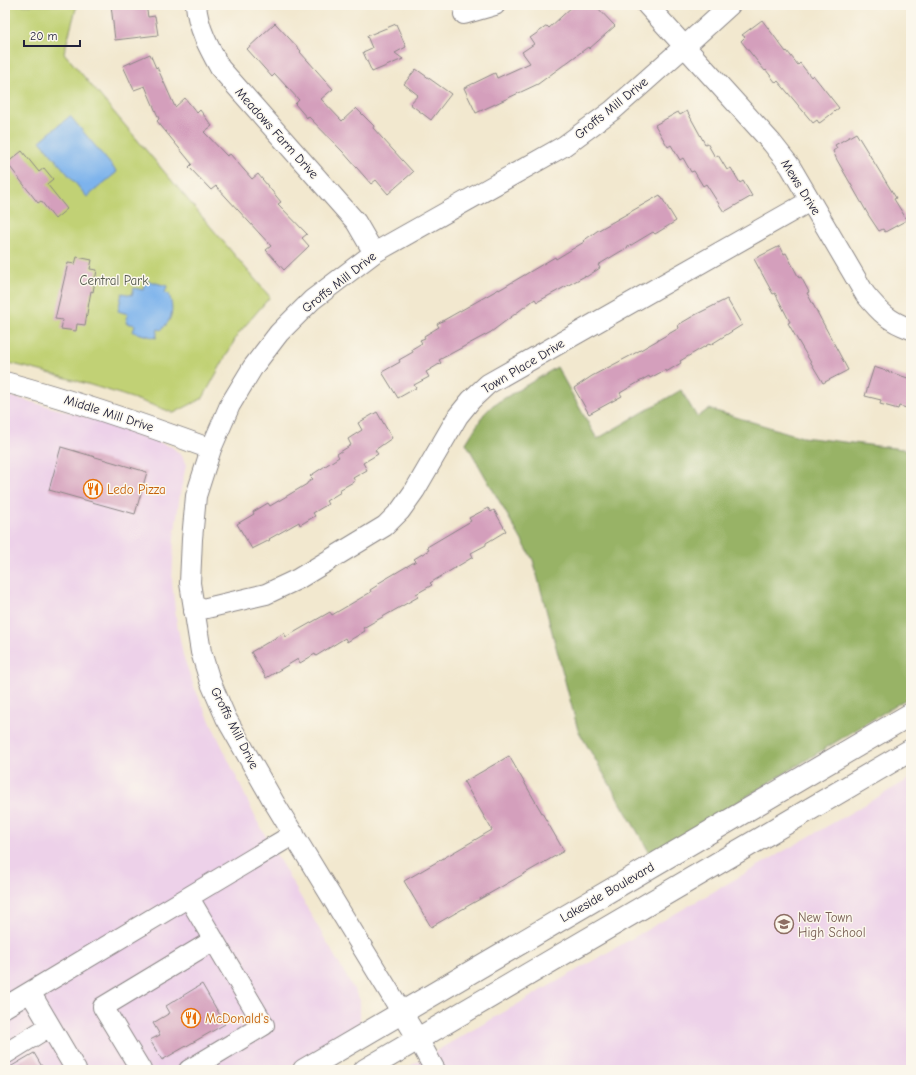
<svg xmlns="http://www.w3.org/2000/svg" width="916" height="1075" font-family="'Comic Neue',sans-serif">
  <rect width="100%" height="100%" fill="#fbf7ec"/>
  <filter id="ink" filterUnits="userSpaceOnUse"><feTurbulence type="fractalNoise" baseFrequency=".025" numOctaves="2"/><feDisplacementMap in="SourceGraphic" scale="8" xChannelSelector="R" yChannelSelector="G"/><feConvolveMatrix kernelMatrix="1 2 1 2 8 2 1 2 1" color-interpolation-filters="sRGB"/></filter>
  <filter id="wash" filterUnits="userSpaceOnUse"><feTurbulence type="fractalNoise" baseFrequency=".012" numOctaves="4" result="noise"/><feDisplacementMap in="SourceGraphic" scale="16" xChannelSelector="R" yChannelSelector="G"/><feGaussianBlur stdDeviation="0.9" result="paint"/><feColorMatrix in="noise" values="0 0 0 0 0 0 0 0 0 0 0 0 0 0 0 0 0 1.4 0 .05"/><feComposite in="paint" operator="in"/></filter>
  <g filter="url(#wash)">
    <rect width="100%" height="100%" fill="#f2e8cf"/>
    <path fill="#edd1e9" d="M 5,395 L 84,416 L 172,447 L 182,456 L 186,465 L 180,494 L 174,538 L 172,582 L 176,618 L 183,655 L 194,687 L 257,821 L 360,1000 L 360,1022 L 354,1029 L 283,1070 L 5,1070 Z
      M 911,778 L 911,1070 L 403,1070 Z"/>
    <path fill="#c1d174" stroke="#727a58" d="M 5,5 L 77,5 L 64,53 L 270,297 L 238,334 L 203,398 L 174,413 C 119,392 62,376 5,362 Z"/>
    <path fill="#98b366" stroke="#5d6a50" d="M 557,367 L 597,439 L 681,390 L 697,417 L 709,409 L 802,437 L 911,450 L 911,696 L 651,855 L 578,730 L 533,560 L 466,443 L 484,414 L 493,405 Z"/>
    <path fill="#7db3ec" stroke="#506a94" d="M 70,116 L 117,172 L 87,197 L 40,141 Z
      M 145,280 L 167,286 L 165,293 L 169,294 C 174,310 173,319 161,330 L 158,329 L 156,338 L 133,332 L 135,325 L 126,323 L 128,314 L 118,311 L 122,293 L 132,295 L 134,288 L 143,290 Z"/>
    <g id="blocks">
      <path fill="#d49fbc" d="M 111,5 L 146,5 L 148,17 L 155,16 L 158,35 L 115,40 Z
        M 574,5 L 595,5 L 615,26 L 589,49 L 588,47 L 538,84 L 476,113 L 464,88 L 495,73 L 497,78 L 530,63 L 522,52 L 534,44 L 530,38 L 547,26 L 549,28 Z
        M 762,20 L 786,52 L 787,51 L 798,65 L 800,63 L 811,77 L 813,75 L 839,108 L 821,122 L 819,123 L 817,120 L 813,123 L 778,81 L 776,83 L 766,70 L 765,71 L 741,41 L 745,37 L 742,35 Z
        M 275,23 L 301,51 L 300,52 L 333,89 L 321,99 L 342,121 L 356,108 L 374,126 L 373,128 L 413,172 L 388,194 L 376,180 L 371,184 L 343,152 L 308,116 L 307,118 L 295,104 L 299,100 L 275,74 L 272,77 L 247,49 Z
        M 396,24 L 406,47 L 395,53 L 403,59 L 372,72 L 363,52 L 372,48 L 367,36 Z
        M 150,54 L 156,68 L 157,67 L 175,107 L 185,98 L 197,113 L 200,110 L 212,126 L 204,132 L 227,156 L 230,154 L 252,179 L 258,174 L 281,202 L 278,204 L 307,234 L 302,238 L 309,246 L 284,270 L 266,250 L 271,246 L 216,186 L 211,190 L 189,167 L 192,164 L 157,121 L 159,119 L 145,86 L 134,90 L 123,66 Z
        M 416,69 L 451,94 L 431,120 L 410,104 L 418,95 L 404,84 Z
        M 687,111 L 705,144 L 707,143 L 715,157 L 718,155 L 727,170 L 731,168 L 740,183 L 743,181 L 752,196 L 724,212 L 706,184 L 703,186 L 694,171 L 691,172 L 683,158 L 680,160 L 671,145 L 668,147 L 655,125 L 678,112 L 680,115 Z
        M 856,133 L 896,198 L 894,199 L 907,220 L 885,232 L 883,229 L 879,231 L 869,216 L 837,160 L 833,151 L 837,148 L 835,145 Z
        M 22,151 L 39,172 L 44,168 L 53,179 L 47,184 L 67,209 L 55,219 L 41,201 L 38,203 L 7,163 Z
        M 660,195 L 676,221 L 655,234 L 653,232 L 598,265 L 600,268 L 586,277 L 585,276 L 537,302 L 535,299 L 491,332 L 439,360 L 441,363 L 426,372 L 429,377 L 414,385 L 416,388 L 398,398 L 382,372 L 400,362 L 399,360 L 413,352 L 412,349 L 422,343 L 420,340 L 425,338 L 424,336 L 439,327 L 437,324 L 499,289 L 499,290 L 555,257 L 556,259 L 584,242 L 583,241 L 597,231 Z
        M 780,246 L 784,254 L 786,253 L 799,278 L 801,277 L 809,292 L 807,293 L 848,370 L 823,383 L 797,339 L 788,323 L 790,322 L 775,293 L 773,294 L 754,259 Z
        M 77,257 L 92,260 L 90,269 L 97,270 L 93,292 L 91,291 L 85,325 L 77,324 L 76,331 L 61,329 L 63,320 L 55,319 L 68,263 L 75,264 Z
        M 727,299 L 742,325 L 710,345 L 709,344 L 680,361 L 681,363 L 666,372 L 665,370 L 650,378 L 649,376 L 620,393 L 622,396 L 589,414 L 574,388 L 592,376 L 630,356 L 679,328 L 678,325 L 695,315 Z
        M 874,367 L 911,379 L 911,409 L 899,406 L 898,409 L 880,404 L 881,400 L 865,396 Z
        M 377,412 L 392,438 L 375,450 L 378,454 L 363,463 L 367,470 L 353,478 L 355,481 L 339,490 L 341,492 L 326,501 L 328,504 L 313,513 L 315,516 L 300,525 L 299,522 L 269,539 L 270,540 L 252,549 L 237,524 L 254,514 L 253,512 L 268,503 L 270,506 L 307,484 L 307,483 L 313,479 L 310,476 L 339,457 L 337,454 L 351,445 L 348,439 L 362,430 L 358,423 Z
        M 61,447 L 147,472 L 135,514 L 49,490 Z
        M 488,508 L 491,512 L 494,510 L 506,531 L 486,543 L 486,545 L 471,553 L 473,557 L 430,583 L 432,585 L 416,594 L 418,597 L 363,628 L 365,631 L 347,642 L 345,638 L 316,656 L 315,654 L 300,663 L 298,659 L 266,678 L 251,652 L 284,633 L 286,637 L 330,612 L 332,615 L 371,592 L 370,590 L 378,585 L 377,584 L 416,561 L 414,559 L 429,550 L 427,547 L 471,521 L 469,518 Z
        M 509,756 L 564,851 L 431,927 L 404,881 L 492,830 L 464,782 Z
        M 202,984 L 225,1024 L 162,1060 L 150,1040 L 160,1035 L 153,1023 L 170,1013 L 166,1006 Z
        M 34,1053 L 44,1070 L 5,1070 Z"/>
    </g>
  </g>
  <g filter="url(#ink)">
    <use href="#blocks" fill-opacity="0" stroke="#8a8585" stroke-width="1"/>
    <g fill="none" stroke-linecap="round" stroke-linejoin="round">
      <g stroke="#8a8585" stroke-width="22">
        <path id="minor" d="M 196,5 C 198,28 209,48 220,68 L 356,222 L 374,253
          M 647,5 L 772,143 L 790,166 L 865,294 C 880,312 888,321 911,329
          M 464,14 L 495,5
          M 5,382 C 75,401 143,424 211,449
          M 194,611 L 266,594 L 298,579 L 385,526 L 400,511 L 415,490 L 458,416 L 471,400 L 488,384 L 810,201
          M 189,898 L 264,1025 L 189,1070
          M 30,992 L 76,1070
          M 5,1007 L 294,834
          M 5,1054 L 50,1026
          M 141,1070 L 103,1007 L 214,940
          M 435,1070 L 418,1039 L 275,804 L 226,718 L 210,681 L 201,652 L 190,583 L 192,539 L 196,496 L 211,449 L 230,405 L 253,367 L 279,333 L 312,300 L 374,253 L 564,146 L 613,110 L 685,46 L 730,5"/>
      </g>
      <g stroke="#8a8585" stroke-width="24">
        <path id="major" d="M 304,1070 L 911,714
          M 365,1070 L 911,750"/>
      </g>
      <use href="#minor" stroke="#fff" stroke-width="20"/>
      <use href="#major" stroke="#fff" stroke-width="22"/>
    </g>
  </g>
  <defs>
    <g id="restaurant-ring" transform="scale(1)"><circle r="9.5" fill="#fbf7ec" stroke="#e8710a" stroke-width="1.5"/><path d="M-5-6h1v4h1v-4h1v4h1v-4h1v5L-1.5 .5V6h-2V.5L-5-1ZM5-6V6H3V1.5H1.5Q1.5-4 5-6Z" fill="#e8710a"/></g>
    <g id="school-ring" transform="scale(1)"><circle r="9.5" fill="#fbf7ec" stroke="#8d6e63" stroke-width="1.5"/><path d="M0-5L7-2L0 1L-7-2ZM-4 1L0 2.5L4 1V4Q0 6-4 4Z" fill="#8d6e63"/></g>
  </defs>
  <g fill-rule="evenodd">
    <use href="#restaurant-ring" x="93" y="489"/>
    <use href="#school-ring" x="784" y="924"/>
    <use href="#restaurant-ring" x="191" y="1018"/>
  </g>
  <g text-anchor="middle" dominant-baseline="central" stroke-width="3" stroke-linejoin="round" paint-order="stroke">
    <g font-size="13" fill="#22223b" stroke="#fbf7ec">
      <text transform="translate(611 108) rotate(-39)">Groffs Mill Drive</text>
      <text transform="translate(277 133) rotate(48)">Meadows Farm Drive</text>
      <text transform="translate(801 187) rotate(58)">Mews Drive</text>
      <text transform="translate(339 282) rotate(-38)">Groffs Mill Drive</text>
      <text transform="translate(523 366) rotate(-31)">Town Place Drive</text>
      <text transform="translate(109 413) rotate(18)">Middle Mill Drive</text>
      <text transform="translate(235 728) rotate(63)">Groffs Mill Drive</text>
      <text transform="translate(607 892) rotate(-30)">Lakeside Boulevard</text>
    </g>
    <g font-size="13" fill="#52574c" stroke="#fbf7ec">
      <text x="114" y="280">Central Park</text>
    </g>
    <g font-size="13" fill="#c56008" stroke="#fbf7ec" text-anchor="start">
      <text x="107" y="489">Ledo Pizza</text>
      <text x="205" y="1018">McDonald's</text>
    </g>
    <g font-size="13" fill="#785e54" stroke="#fbf7ec" text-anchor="start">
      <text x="798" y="917">New Town<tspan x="798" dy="15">High School</tspan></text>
    </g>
  </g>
  <rect width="916" height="1075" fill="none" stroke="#fbf7ec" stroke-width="20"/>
  <path d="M24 40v6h56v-6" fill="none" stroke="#22223b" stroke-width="2"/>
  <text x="30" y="40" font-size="12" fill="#22223b" stroke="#fbf7ec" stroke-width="3" paint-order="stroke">20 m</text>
</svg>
